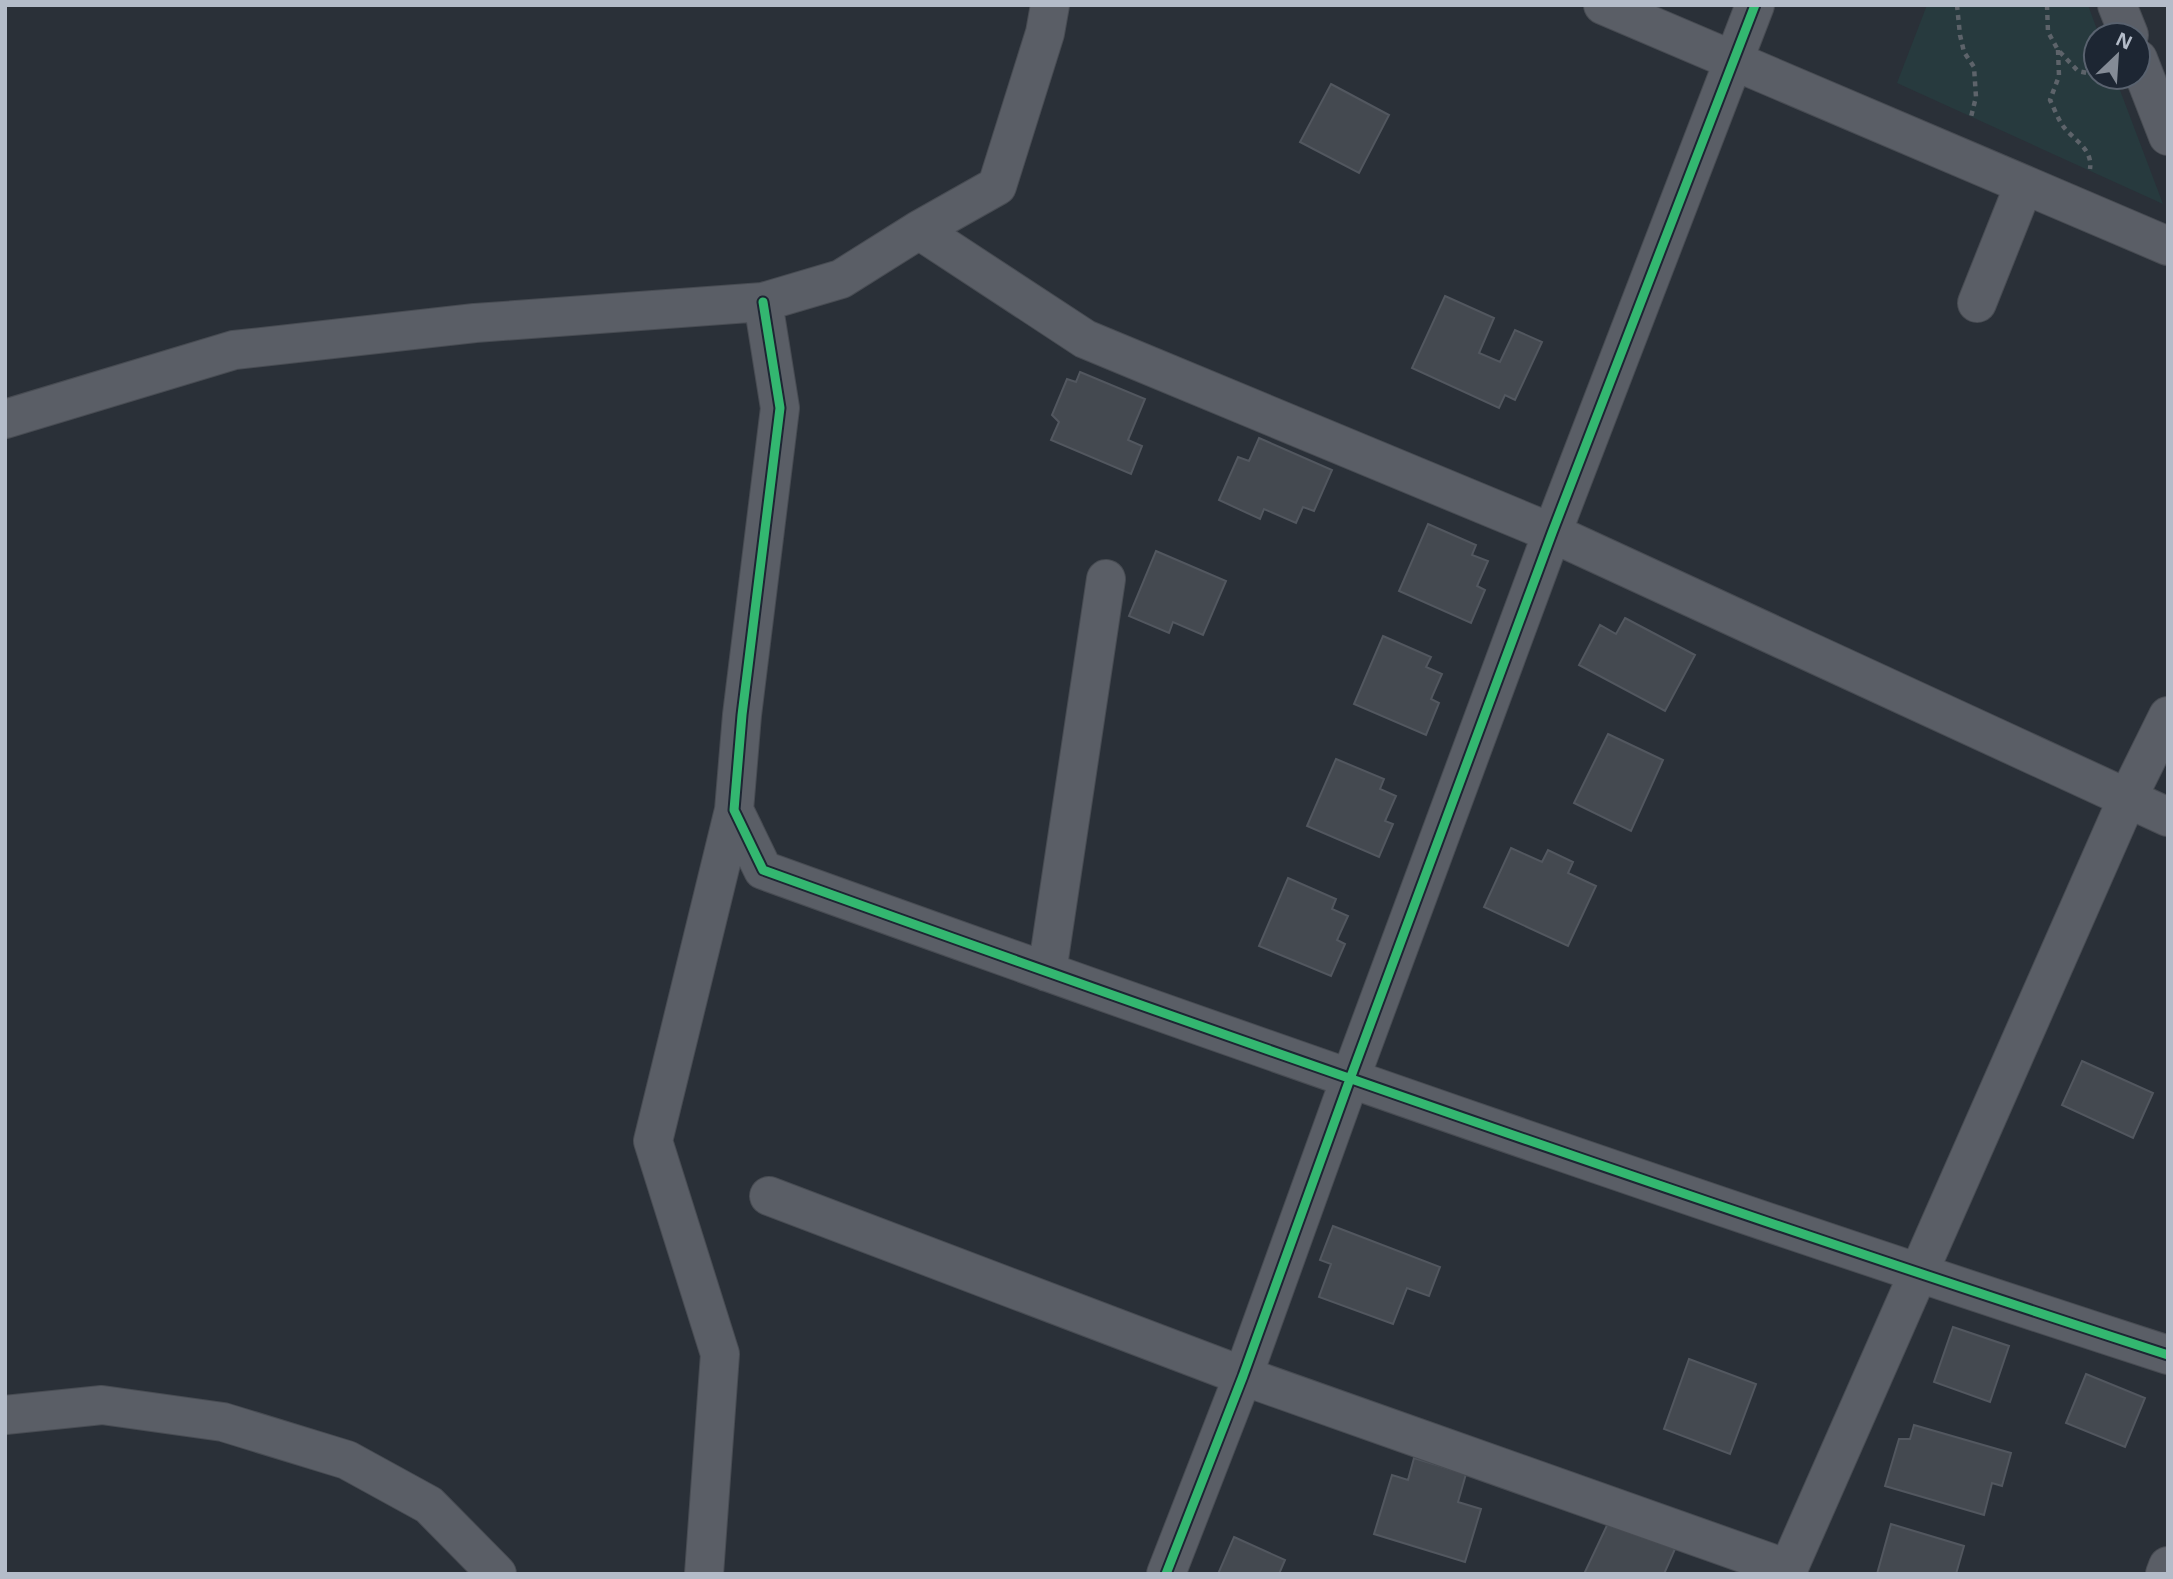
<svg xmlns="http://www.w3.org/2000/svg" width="2173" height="1579" font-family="'Open Sans',sans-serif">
  <rect width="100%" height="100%" fill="#2a3038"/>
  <path fill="#273a3e" d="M 1927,5 L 2088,5 L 2099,35 L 2096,35 L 2096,77 L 2115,77 L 2163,204 L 1897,83 Z"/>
  <path fill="#444950" stroke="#52575f" stroke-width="2" d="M 1331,84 L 1389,115 L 1359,173 L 1300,142 Z
    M 1445,296 L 1494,318 L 1479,353 L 1500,362 L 1515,330 L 1542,342 L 1515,400 L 1505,395 L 1499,408 L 1412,368 Z
    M 1080,372 L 1145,399 L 1128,440 L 1142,446 L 1131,474 L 1051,440 L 1059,422 L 1052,415 L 1067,379 L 1076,382 Z
    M 1259,438 L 1332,470 L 1314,511 L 1303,507 L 1296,523 L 1264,509 L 1260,519 L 1219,500 L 1238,457 L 1249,461 Z
    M 1428,524 L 1476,545 L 1472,555 L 1488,561 L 1477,586 L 1485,590 L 1471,623 L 1399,591 Z
    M 1156,551 L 1226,581 L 1203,635 L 1173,622 L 1169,633 L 1129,616 Z
    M 1625,618 L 1695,655 L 1665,711 L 1579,665 L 1600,625 L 1616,634 Z
    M 1383,636 L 1431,657 L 1426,667 L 1442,674 L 1431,699 L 1439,703 L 1426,735 L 1354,704 Z
    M 1608,734 L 1663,760 L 1631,831 L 1574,803 Z
    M 1336,759 L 1384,779 L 1380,789 L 1396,796 L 1385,821 L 1393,824 L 1379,857 L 1307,826 Z
    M 1511,848 L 1542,862 L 1548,850 L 1573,862 L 1568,873 L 1596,886 L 1568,946 L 1484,907 Z
    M 1288,878 L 1336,899 L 1332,909 L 1348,916 L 1337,940 L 1345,944 L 1331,976 L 1259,946 Z
    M 2082,1061 L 2153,1093 L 2133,1138 L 2062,1105 Z
    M 1333,1226 L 1440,1267 L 1429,1296 L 1407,1288 L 1393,1324 L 1319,1297 L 1331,1264 L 1320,1260 Z
    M 1953,1327 L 2009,1346 L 1990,1402 L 1934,1382 Z
    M 1689,1359 L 1756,1384 L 1730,1454 L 1664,1429 Z
    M 2086,1374 L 2145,1398 L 2125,1447 L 2066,1423 Z
    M 1914,1425 L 2011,1453 L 2002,1486 L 1992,1483 L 1984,1515 L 1885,1486 L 1899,1439 L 1910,1439 Z
    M 1414,1458 L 1466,1474 L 1458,1502 L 1481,1509 L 1465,1562 L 1374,1534 L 1392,1475 L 1408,1480 Z
    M 1610,1519 L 1675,1549 L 1664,1574 L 1584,1574 Z
    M 1891,1524 L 1964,1546 L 1956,1574 L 1877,1574 Z
    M 1234,1537 L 1285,1560 L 1279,1574 L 1218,1574 Z"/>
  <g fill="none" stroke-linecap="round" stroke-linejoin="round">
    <g stroke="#484c53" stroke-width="40">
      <path id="street" d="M 1603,5 L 2168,246
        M 2117,5 L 2129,35
        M 2138,59 L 2168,136
        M 919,230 L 1085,339 L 1552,533 L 2168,817
        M 763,302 L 780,408 L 742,715 L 734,810 L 763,870 C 1229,1038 1697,1202 2168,1355
        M 1977,303 L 2024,185
        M 5,419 L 234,350 L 475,323 L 763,302 L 841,279 L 919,230 L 997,186 L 1045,33 L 1050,5
        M 1047,972 L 1106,579
        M 769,1196 L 1243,1376 L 1788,1569
        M 5,1415 L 102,1405 L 223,1422 L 347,1460 L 429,1505 L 497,1574
        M 704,1574 L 720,1354 L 653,1141 L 734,810
        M 1166,1574 L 1243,1376 L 1350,1079 L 1552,533 L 1755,5
        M 1786,1574 L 2128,797 L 2168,716
        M 2165,1574 L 2168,1566"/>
    </g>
    <path stroke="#5d636a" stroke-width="4.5" stroke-dasharray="5 5" stroke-linecap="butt" d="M 1957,5 L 1960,35 L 1964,52 L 1974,67 L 1976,97 L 1971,117
      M 2047,5 L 2048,32 L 2058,50 L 2078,71 L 2096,75
      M 2058,50 L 2059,76 L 2050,100 C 2054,108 2058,119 2063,126 C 2073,140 2093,148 2090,169"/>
    <use href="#street" stroke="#5a5e66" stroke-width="38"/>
    <g stroke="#1d2633" stroke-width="13">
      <path id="cycleway" d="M 763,302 L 780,408 L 742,715 L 734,810 L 763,870 C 1229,1038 1697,1202 2168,1355
        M 1166,1574 L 1243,1376 L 1350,1079 L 1552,533 L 1755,5"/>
    </g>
    <use href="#cycleway" stroke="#33b770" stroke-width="9"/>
  </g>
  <rect width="2173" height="1579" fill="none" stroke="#b4bcc9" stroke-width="14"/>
  <g transform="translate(2117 56) rotate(25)"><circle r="33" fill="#1d2633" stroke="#59626f" stroke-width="2"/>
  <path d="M0-5L12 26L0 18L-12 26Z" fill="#848b96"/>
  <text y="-10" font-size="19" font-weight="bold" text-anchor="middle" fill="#b4bcc9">N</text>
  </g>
</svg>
